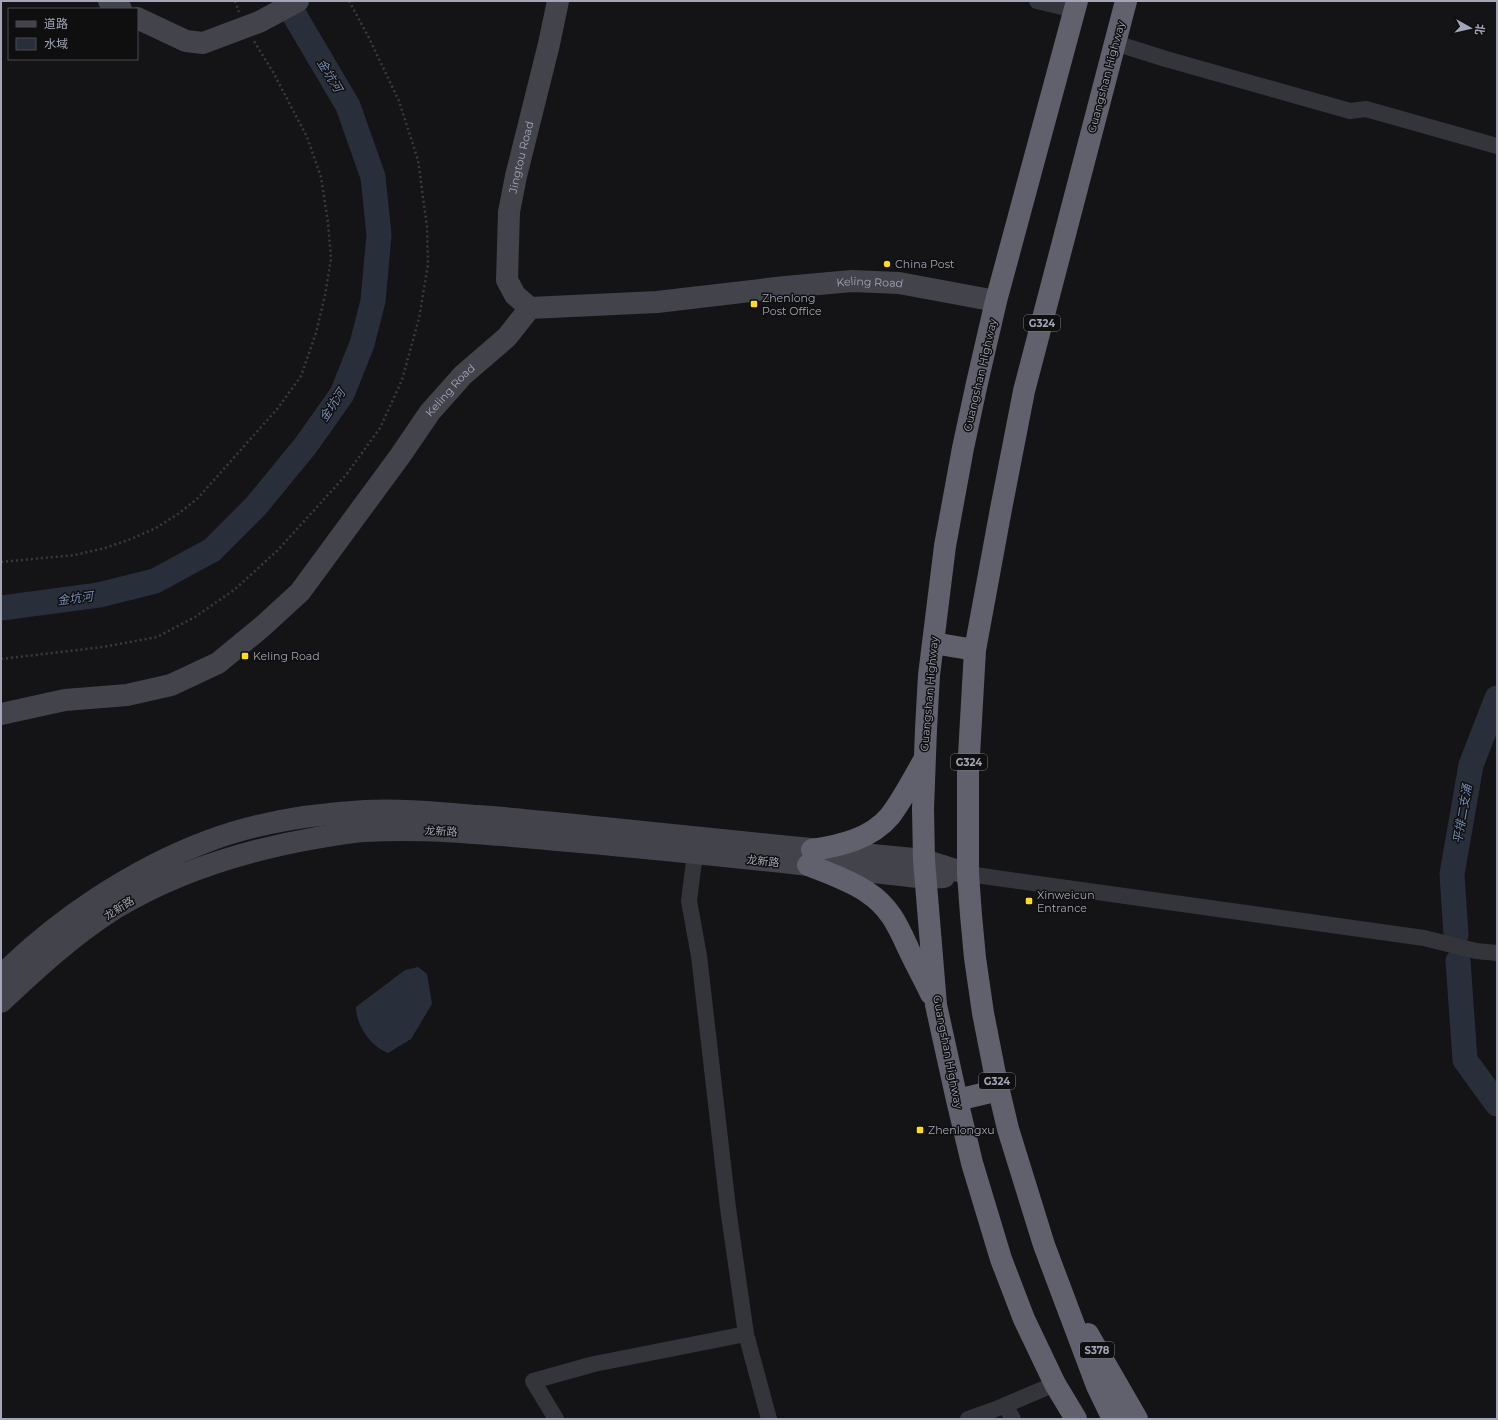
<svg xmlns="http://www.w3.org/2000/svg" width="1498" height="1420" font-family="Montserrat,'Noto Sans SC',sans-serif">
  <rect width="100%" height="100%" fill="#141315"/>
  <path fill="#292f3a" d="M 418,967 L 427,974 L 432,1004 L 411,1039 L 388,1053 C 371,1047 356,1025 356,1007 L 405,970 Z"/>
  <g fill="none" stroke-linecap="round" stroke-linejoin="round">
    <path stroke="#292f3a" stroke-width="25" d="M 1,608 L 99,595 L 155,581 L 212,550 L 256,506 L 306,445 L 342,394 L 362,344 L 373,301 L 379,235 L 373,177 L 348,106 L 286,1
      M 1456,935 L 1452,874 L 1471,765 L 1497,698
      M 1458,961 L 1465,1060 L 1497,1104"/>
    <path stroke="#3a3b42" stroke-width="2.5" stroke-dasharray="2 3" stroke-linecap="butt" d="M 235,1 L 239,12
      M 1,562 L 75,555 L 105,548 L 131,539 L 156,528 L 178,514 L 198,498 L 278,408 L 301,376 L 316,333 L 325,295 L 331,259 L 328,222 L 321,177 L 307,137 L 273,72 L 254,41
      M 1,659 L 103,647 L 157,637 L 195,617 L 234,590 L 277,551 L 346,475 L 380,428 L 402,380 L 419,318 L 428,265 L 427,227 L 418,160 L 399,101 L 368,36 L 349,1"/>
    <path stroke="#34343b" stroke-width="16" d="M 1037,1 L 1074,10
      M 1115,43 L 1166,59 L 1350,111 L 1366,109 L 1497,146
      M 695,853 L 689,901 L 699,956 L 728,1208 L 746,1334 L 769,1419
      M 968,874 L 1424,938 L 1476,951 L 1497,953
      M 1005,1405 L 1013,1419
      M 556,1419 L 533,1381 L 594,1364 L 746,1334
      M 968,1419 L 996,1409 L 1055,1384"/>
    <g stroke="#42434b" stroke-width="22">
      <path d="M 109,1 L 121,9"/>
      <path d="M 137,18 L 186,41 L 203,43 L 259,22 L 298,1"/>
      <path id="s1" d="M 530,308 L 515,295 L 507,280 L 509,212 L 516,176 L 549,44 L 558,1"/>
      <path id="s2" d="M 1,714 L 65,700 L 127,695 L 171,685 L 218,663 L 263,626 L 300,592 L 400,456 L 430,412 L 463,375 L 507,337 L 530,308 L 657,302 L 785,287 L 852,281 L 899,283 L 996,301"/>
      <path d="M 1,976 C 57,920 133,869 208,841 C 258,822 312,814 365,811 C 403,809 440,813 478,816 C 520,819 562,824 604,828 C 711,839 817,850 924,860 L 968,874"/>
      <path d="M 1,1002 C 36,969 73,935 114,909 C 175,872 247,850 316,838 C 332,835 349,832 365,831 C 436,827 508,836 580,842 C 695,852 810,865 926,878 L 944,877"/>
    </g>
    <path stroke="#60616c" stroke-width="22" d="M 933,643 L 975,650
      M 812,850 C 839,846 871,839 890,816 C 903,799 913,779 924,760
      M 808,865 C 828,873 849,880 867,892 C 890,907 898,926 909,950 C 916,965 924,979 931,994
      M 957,1100 L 999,1090
      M 1088,1334 L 1137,1419
      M 1076,1419 L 1055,1384 L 1024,1319 L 1001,1259 L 972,1163 L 957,1100 L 936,1005 L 924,860 L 923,809 L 926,729 L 929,675 L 945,546 L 963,448 L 977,383 L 996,301 L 1077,1
      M 1113,1419 L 1097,1386 L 1044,1245 L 1008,1129 L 995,1074 L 983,1013 L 975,958 L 971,915 L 968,874 L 968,773 L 975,650 L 1001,509 L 1024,391 L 1126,1"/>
  </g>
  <g fill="#ffdc22" stroke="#0f0f10" stroke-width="1.5">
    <circle cx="887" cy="264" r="4"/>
    <rect x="750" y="300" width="8" height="8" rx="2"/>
    <rect x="241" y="652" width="8" height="8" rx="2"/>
    <rect x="1025" y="897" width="8" height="8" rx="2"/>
    <rect x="916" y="1126" width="8" height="8" rx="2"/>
  </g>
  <g text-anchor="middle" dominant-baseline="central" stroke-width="3" stroke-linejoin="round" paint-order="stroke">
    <g fill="#0f0f10" stroke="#777985" stroke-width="1">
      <rect x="1024" y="315" width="36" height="16" rx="3"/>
      <rect x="951" y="754" width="36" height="16" rx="3"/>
      <rect x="979" y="1073" width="36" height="16" rx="3"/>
      <rect x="1080" y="1342" width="34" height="16" rx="3"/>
    </g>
    <g font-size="10" font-weight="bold" fill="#a4a6b7">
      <text x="1042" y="323">G324</text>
      <text x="969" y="762">G324</text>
      <text x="997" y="1081">G324</text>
      <text x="1097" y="1350">S378</text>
    </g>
    <g font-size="11" fill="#a4a6b7" stroke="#0f0f10">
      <text transform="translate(1106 77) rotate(-75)">Guangshan Highway</text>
      <text stroke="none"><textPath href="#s1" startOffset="161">Jingtou Road</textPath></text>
      <text stroke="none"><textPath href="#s2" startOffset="1041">Keling Road</textPath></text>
      <text transform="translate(980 375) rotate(-77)">Guangshan Highway</text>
      <text stroke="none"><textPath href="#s2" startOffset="585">Keling Road</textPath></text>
      <text transform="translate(929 694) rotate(-85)">Guangshan Highway</text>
      <text transform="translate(441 831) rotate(3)">龙新路</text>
      <text transform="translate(763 861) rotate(6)">龙新路</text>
      <text transform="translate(119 908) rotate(-32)">龙新路</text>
      <text transform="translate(948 1052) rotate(79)">Guangshan Highway</text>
    </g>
    <g font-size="11" fill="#a4a6b7" stroke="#0f0f10" text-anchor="start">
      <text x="895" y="264">China Post</text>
      <text x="762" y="298">Zhenlong<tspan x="762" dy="13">Post Office</tspan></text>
      <text x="253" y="656">Keling Road</text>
      <text x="1037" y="895">Xinweicun<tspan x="1037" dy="13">Entrance</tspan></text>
      <text x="928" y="1130">Zhenlongxu</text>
    </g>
    <g font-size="12" font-style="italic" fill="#788eb5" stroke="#0f0f10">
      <text transform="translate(330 75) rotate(59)">金坑河</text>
      <text transform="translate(332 405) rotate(-56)">金坑河</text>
      <text transform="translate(75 598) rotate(-7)">金坑河</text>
      <text transform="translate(1462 814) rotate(-80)">平排二支涌</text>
    </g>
  </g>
  <rect width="1498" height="1420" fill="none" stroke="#a4a6b7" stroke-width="4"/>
  <rect x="8" y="8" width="130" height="52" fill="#0f0f10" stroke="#4b4b53"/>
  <rect x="16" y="21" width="20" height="6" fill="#42434b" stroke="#4b4b53"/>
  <text x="44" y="28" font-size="12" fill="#a4a6b7">道路</text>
  <rect x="16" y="38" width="20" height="12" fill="#292f3a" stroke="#4b4b53"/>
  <text x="44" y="48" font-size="12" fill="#a4a6b7">水域</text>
  <g transform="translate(1470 28) rotate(98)" stroke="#0f0f10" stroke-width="3" paint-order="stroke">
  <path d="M0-3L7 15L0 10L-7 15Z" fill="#a4a6b7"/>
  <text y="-6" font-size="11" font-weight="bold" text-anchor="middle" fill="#a4a6b7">北</text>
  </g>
</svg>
